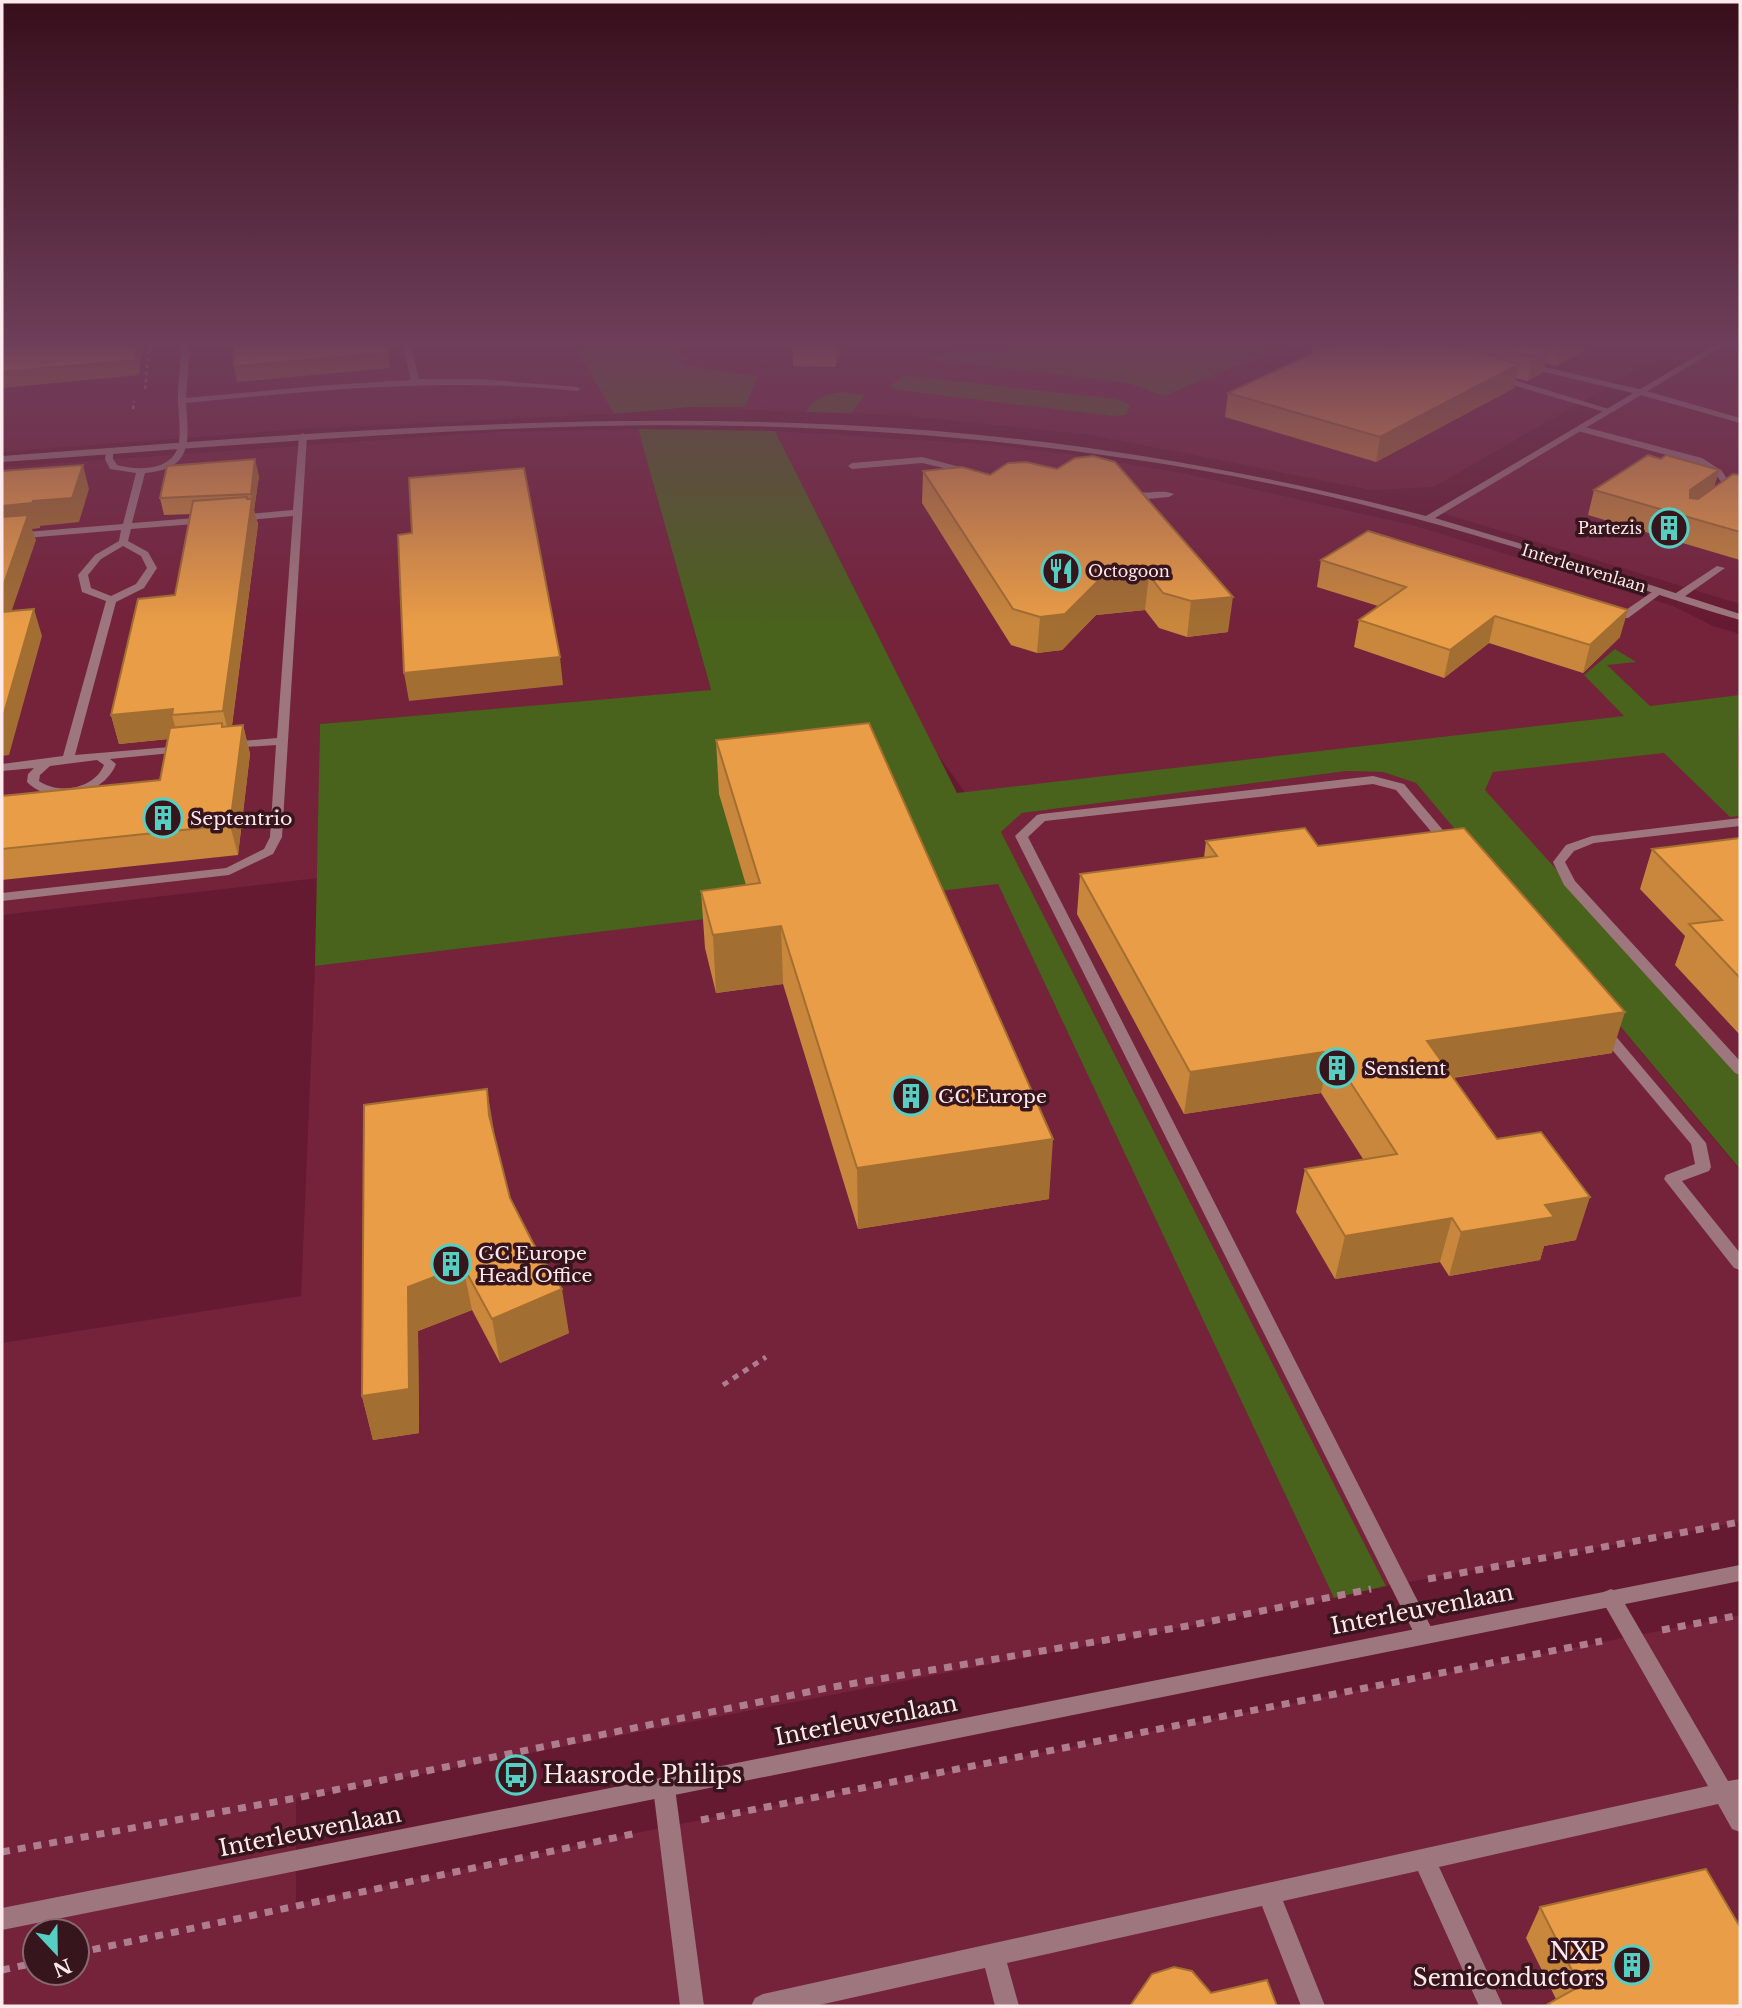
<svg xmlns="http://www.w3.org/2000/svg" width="1742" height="2008" font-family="'Libre Baskerville',serif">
  <rect width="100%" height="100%" fill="#661a31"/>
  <path fill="#75223b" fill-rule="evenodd" d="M 2,343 L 573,343 L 614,414 L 302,429 L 2,452 Z
    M 640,343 L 1683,343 L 1434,487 L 1371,490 L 1091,435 L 908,416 L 690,407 Z
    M 1724,343 L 1740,343 L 1740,604 L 1439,512 Z
    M 638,429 L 711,691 L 320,724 L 318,878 L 2,915 L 2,467 L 494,432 Z
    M 775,431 L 994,445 L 1076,455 L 1186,474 L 1416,526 L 1673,606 L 1713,626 L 1740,634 L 1740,1117 L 1423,754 L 974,805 L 936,752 Z
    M 1347,771 L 1383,772 L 1416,783 L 1740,1170 L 1740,1522 L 1386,1586 L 1001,832 L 1022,813 Z
    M 998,883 L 1334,1598 L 296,1798 L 296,1904 L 670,1826 L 1740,1615 L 1740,2006 L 2,2006 L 2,1343 L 301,1296 L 315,966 ZM 35,1931 L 77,1931 L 77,1973 L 35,1973 Z"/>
  <path fill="#49621c" d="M 573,343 L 683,343 L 678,357 L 687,357 L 684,365 L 758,376 L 745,407 L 690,407 L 614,414 Z
    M 1004,343 L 1289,343 L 1164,396 L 1128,383 L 928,359 L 926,356 L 954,351 L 1003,351 Z
    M 905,375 L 1115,399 L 1125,402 L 1130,407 L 1125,415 L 1113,416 L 897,390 L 889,386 Z
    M 842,392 L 865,395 L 851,413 L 806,412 C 815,396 825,395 842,392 Z
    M 638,429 L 775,431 L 957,793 L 1624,716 L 1584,675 L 1615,649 L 1636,662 L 1607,665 L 1650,706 L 1740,695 L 1738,744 L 1740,816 L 1730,817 L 1664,753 L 1493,772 L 1485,790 L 1740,1074 L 1740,1169 L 1416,783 L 1383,772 L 1347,771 L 1022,813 L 1001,832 L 1386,1586 L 1334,1598 L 998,884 L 315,966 L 320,724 L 711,690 Z"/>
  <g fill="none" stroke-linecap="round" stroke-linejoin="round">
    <path stroke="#af7e8c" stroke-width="2.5" stroke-dasharray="3.5 3.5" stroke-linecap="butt" d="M 145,389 L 149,348 L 160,347
      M 133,409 L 134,401"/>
    <path stroke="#af7e8c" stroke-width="5" stroke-dasharray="6 6" stroke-linecap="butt" d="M 723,1385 L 766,1357"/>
    <path stroke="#af7e8c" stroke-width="7" stroke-dasharray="8 8" stroke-linecap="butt" d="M 1428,1579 L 1740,1522
      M 1662,1630 L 1740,1615
      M 701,1820 L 1602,1641
      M 2,1852 L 296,1798 L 827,1688 L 1187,1626 L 1371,1589
      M 77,1953 L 637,1833
      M 2,1970 L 35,1963"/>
    <path fill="#9e777e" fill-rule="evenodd" d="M 182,343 L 190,343 L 186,398 L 330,385 L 411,380 L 402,343 L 410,343 L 419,379 L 478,379 L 577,387 L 581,389 L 577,391 C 445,377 318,390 186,403 C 189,442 193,469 145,473 L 132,523 L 207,517 L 212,520 L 207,523 L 131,529 L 128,541 L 148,552 L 157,568 L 144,588 L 116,602 L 75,755 L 182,746 L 188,749 L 182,752 L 110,759 L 116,764 C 104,796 51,807 27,782 L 28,774 L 34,768 L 2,771 L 2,764 L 63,756 L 106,601 L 82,592 L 78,575 L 95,555 L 119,541 L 121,530 L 2,540 L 2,534 L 123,524 L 136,473 L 110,469 L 105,459 L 106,450 L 113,448 L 113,459 L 117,465 C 139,471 175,471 179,442 C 181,427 178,412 178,398 C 178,380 181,362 182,343 ZM 123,546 L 141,556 L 147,568 L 136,584 L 111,596 L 91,588 L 88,575 L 101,559 ZM 97,760 L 104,765 C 94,789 59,795 39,781 L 40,775 L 50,766 Z
      M 1527,363 L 1643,390 L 1740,418 L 1740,423 L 1641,395 L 1524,367 L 1524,363 Z
      M 1495,376 L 1501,376 L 1615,411 L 1608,413 L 1495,380 Z
      M 1581,426 L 1702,458 L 1722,471 L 1731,485 L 1724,497 L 1718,497 L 1716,495 L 1723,485 C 1718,475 1710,469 1700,464 L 1578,431 L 1577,429 Z
      M 303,433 L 307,436 L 282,837 L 273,854 L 229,875 L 2,901 L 2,893 L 226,868 L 264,849 L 270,837 L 276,745 L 230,748 L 224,745 L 230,742 L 277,738 L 293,516 L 238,521 L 233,518 L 238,515 L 293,510 L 299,436 Z
      M 922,457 L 979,472 L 975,475 L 922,463 L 852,469 L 848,466 L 852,463 Z
      M 1131,489 C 1144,497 1160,488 1174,494 L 1169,497 L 1136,500 L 1126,492 Z
      M 1717,566 L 1725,568 L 1681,599 L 1673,599 L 1673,595 Z
      M 1658,588 L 1662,589 L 1662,593 L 1628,618 L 1620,618 L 1620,614 Z
      M 1373,776 L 1404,784 L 1453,842 L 1455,845 L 1453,848 L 1445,848 L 1396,790 L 1373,784 L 1045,821 L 1028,837 L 1432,1629 L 1435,1635 L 1432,1641 L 1425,1644 L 1418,1641 L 1015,836 L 1037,815 L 1041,814 Z
      M 1740,818 L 1740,826 L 1594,843 L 1574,851 L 1565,862 L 1575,881 L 1740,1061 L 1740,1075 L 1735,1073 L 1564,885 L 1553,862 L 1566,845 L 1592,836 Z
      M 1603,1026 L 1608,1027 L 1706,1143 L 1711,1167 L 1709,1171 L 1682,1181 L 1740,1253 L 1740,1270 L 1734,1268 L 1664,1179 L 1666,1175 L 1695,1164 L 1691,1144 L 1598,1033 L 1596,1030 L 1598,1027 Z
      M 1611,1589 L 1618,1592 L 1728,1781 L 1740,1779 L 1740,1832 L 1732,1829 L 1718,1804 L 1439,1867 L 1503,2006 L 1479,2006 L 1418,1871 L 1283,1901 L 1325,2006 L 1301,2006 L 1262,1906 L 1007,1963 L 1019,2006 L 995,2006 L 985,1968 L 815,2006 L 751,2006 L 755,1998 L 763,1994 L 1708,1786 L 1604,1604 L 1601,1598 L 1604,1592 Z
      M 664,1778 L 672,1781 L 675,1788 L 704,2006 L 680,2006 L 653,1788 L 656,1781 Z"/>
    <path fill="#9e777e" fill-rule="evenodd" d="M 1718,343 L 1728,343 L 1435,518 L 1549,552 L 1740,614 L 1740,620 C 1661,597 1583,568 1504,544 C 1380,506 1252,476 1124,458 C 937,430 747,421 559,427 C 373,433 187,449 2,462 L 2,456 C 282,435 563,411 843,425 C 1040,434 1235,466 1426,516 Z
      M 1740,1565 L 1740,1581 L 2,1930 L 2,1908 Z"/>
  </g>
  <path fill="#c8873c" d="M 793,343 L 843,343 L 835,367 L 793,366 Z
    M 1312,343 L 1597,343 L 1556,366 L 1545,363 L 1543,372 L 1527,381 L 1516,378 L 1514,388 L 1376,462 L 1225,417 L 1228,393 L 1313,353 L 1311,353 Z
    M 1661,459 L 1719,470 L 1714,487 L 1740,475 L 1740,560 L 1588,515 L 1594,490 Z
    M 1026,462 L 1228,632 L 1187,637 L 1159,628 L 1145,610 L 1096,615 L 1062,650 L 1037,653 L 1011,645 L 922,503 L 923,471 L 990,475 Z
    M 259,476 L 254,510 L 258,524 L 232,726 L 243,725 L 250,754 L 238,855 L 2,880 L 2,796 L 160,780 L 168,739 L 119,744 L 111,715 L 175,595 L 191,514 L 164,515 L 160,498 Z
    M 1321,560 L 1620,637 L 1583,673 L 1489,643 L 1444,678 L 1354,647 L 1359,620 L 1378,606 L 1317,587 Z
    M 716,740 L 1049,1199 L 858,1229 L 783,984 L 716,993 L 705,948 L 701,891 L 746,885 L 719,794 Z
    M 1740,838 L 1740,1035 L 1675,965 L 1685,936 L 1640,889 L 1652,849 Z
    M 1206,841 L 1318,846 L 1612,1053 L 1453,1078 L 1497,1139 L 1576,1240 L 1544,1246 L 1540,1260 L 1449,1276 L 1440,1262 L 1335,1279 L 1296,1212 L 1305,1169 L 1363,1159 L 1321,1093 L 1184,1114 L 1077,914 L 1080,874 L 1204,858 Z
    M 494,1131 L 494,1137 L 510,1198 L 569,1333 L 500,1363 L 472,1310 L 418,1331 L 419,1433 L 373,1440 L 362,1396 Z
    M 1540,1907 L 1740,2006 L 1547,2006 L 1548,2004 L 1556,1999 L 1526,1938 Z"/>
  <path fill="#a36e31" d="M 137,343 L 142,343 L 139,375 L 2,388 L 2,372 Z
    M 836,343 L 843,343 L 835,367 L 835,345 Z
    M 1381,343 L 1409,343 L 1378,364 Z
    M 1561,343 L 1597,343 L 1556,366 Z
    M 1549,349 L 1543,372 L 1527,381 L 1532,357 Z
    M 388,353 L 390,368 L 237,382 L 234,366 Z
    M 1519,364 L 1514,388 L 1376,462 L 1380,437 Z
    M 255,459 L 259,476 L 254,510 L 258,524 L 230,739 L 223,711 L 247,499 L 247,497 L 251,511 L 252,500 L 251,494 Z
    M 83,465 L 89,489 L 79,522 L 40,526 L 40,528 L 32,529 L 36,540 L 2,639 L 2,506 L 33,501 Z
    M 1719,470 L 1712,494 L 1683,515 L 1690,490 Z
    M 1149,575 L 1145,610 L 1096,615 L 1062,650 L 1037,653 L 1040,617 L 1099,580 Z
    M 1233,597 L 1228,632 L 1187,637 L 1191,601 Z
    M 34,609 L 42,636 L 9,755 L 2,756 L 2,720 Z
    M 1628,610 L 1620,637 L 1583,673 L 1590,645 Z
    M 1495,616 L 1489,643 L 1444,678 L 1450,650 Z
    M 560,657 L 563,685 L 409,701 L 404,673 Z
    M 173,709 L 172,715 L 178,738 L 119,744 L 111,715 Z
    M 243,725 L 250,754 L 238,855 L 230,825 Z
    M 781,926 L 783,984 L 716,993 L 713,935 Z
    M 1625,1012 L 1612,1053 L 1417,1083 L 1427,1041 Z
    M 1330,1051 L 1321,1093 L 1184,1114 L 1190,1072 Z
    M 487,1089 L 494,1131 L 496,1158 L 489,1115 Z
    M 1053,1139 L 1049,1199 L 858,1229 L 857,1168 Z
    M 1590,1197 L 1576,1240 L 1544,1246 L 1540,1260 L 1449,1276 L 1461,1232 L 1545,1205 Z
    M 1452,1218 L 1440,1262 L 1335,1279 L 1345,1236 Z
    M 463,1266 L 472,1310 L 418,1331 L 419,1433 L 373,1440 L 362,1396 L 408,1287 Z
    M 562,1289 L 569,1333 L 500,1363 L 492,1319 Z"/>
  <path fill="#e99d46" stroke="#a36e31" stroke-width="2" d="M 2,343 L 137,343 L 135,360 L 2,372 Z
    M 233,343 L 386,343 L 388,353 L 234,366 Z
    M 793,343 L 836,343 L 835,345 Z
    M 1335,343 L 1382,343 L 1382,345 L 1391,347 L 1397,343 L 1447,343 L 1519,364 L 1380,437 L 1228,393 Z
    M 1483,343 L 1526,343 L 1549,349 L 1532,357 Z
    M 1648,455 L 1661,459 L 1666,455 L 1719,470 L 1690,490 L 1690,498 L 1698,499 L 1733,474 L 1740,475 L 1740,532 L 1594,490 Z
    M 1093,456 L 1115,462 L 1233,597 L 1191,601 L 1163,593 L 1149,575 L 1099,580 L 1065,614 L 1040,617 L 1013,609 L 923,471 L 962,467 L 990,475 L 1008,463 L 1026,462 L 1057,469 L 1075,458 Z
    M 255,459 L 251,494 L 160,498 L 167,466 Z
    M 83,465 L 72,498 L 33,501 L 32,503 L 2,506 L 2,471 Z
    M 524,468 L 560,657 L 404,673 L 398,535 L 412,533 L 409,478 Z
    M 247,497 L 247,499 L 252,499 L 223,711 L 172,715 L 173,709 L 111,715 L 138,599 L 175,595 L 193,501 Z
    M 28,515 L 2,589 L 2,517 Z
    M 1368,531 L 1628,610 L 1590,645 L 1495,616 L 1450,650 L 1359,620 L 1406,587 L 1321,560 Z
    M 34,609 L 2,720 L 2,612 Z
    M 222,723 L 222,727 L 243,725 L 230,825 L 2,849 L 2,796 L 160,780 L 170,728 Z
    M 869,723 L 1053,1139 L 857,1168 L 781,926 L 713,935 L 701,891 L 760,883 L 716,740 Z
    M 1305,828 L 1318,846 L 1464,828 L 1625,1012 L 1427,1041 L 1497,1139 L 1541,1132 L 1590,1197 L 1545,1205 L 1554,1217 L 1461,1232 L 1452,1218 L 1345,1236 L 1305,1169 L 1397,1154 L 1330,1051 L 1190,1072 L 1080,874 L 1217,856 L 1206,841 Z
    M 1740,838 L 1740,978 L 1689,924 L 1722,920 L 1652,849 Z
    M 487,1089 L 489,1115 L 510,1198 L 533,1243 L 562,1289 L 492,1319 L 463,1266 L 408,1287 L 409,1389 L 362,1396 L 364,1105 Z
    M 1706,1869 L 1740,1927 L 1740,2006 L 1552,2006 L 1548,2004 L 1580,1986 L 1540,1907 Z
    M 1174,1967 L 1192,1971 L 1211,1993 L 1267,1980 L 1277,2006 L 1130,2006 L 1152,1974 Z"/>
  <linearGradient id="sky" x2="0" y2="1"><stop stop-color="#380e1b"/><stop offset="0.55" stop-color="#6e3e5a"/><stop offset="1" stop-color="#6e3e5a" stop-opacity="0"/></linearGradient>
  <rect width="1742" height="624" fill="url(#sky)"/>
  <defs>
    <g id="building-ring" transform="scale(2.0125)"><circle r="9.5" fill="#37151d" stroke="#56cec2" stroke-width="1.5"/><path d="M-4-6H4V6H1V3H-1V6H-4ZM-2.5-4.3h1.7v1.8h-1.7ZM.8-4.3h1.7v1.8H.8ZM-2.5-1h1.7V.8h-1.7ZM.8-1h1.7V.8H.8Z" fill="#56cec2"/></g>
    <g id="restaurant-ring" transform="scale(2.0125)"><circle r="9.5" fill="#37151d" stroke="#56cec2" stroke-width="1.5"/><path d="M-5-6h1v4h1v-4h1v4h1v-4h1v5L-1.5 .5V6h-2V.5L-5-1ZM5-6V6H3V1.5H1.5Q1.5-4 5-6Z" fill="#56cec2"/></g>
    <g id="bus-ring" transform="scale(2.0125)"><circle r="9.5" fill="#37151d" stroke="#56cec2" stroke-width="1.5"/><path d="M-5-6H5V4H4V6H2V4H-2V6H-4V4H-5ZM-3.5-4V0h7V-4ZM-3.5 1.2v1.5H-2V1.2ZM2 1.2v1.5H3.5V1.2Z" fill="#56cec2"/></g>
  </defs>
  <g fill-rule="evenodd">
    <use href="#building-ring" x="1669" y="528"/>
    <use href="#restaurant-ring" x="1061" y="571"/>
    <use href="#building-ring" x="163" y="818"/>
    <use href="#building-ring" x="1337" y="1068"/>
    <use href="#building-ring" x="911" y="1096"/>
    <use href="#building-ring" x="451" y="1264"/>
    <use href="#bus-ring" x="516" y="1775"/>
    <use href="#building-ring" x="1632" y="1965"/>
  </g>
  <g text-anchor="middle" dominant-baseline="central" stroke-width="7" stroke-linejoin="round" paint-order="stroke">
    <g font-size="16" fill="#feeaed" stroke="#37151d" text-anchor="end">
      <text x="1642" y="528">Partezis</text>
      <text x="1088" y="571" text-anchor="start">Octogoon</text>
    </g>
    <g font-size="16" fill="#feeaed" stroke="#37151d">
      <text transform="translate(1584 568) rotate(17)">Interleuvenlaan</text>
    </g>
    <g font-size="19" fill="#feeaed" stroke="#37151d" text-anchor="start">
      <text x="190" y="818">Septentrio</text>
      <text x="1364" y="1068">Sensient</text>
      <text x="938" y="1096">GC Europe</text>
      <text x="478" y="1253">GC Europe<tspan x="478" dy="22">Head Office</tspan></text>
    </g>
    <g font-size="23" fill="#feeaed" stroke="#37151d">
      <text transform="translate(1422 1609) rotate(-11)">Interleuvenlaan</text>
      <text transform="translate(866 1720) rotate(-11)">Interleuvenlaan</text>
      <text transform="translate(310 1831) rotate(-11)">Interleuvenlaan</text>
    </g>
    <g font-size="23" fill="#feeaed" stroke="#37151d" text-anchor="start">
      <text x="543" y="1775">Haasrode Philips</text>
      <text x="1605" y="1952" text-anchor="end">NXP<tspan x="1605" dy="26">Semiconductors</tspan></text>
    </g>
  </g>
  <rect width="1742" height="2008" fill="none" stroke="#feeaed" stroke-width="7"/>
  <g transform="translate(56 1952) rotate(158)"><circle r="33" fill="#37151d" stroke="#876a70" stroke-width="2"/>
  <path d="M0-5L12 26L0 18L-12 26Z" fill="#56cec2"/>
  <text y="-10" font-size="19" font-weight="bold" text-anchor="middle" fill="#feeaed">N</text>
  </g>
</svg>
